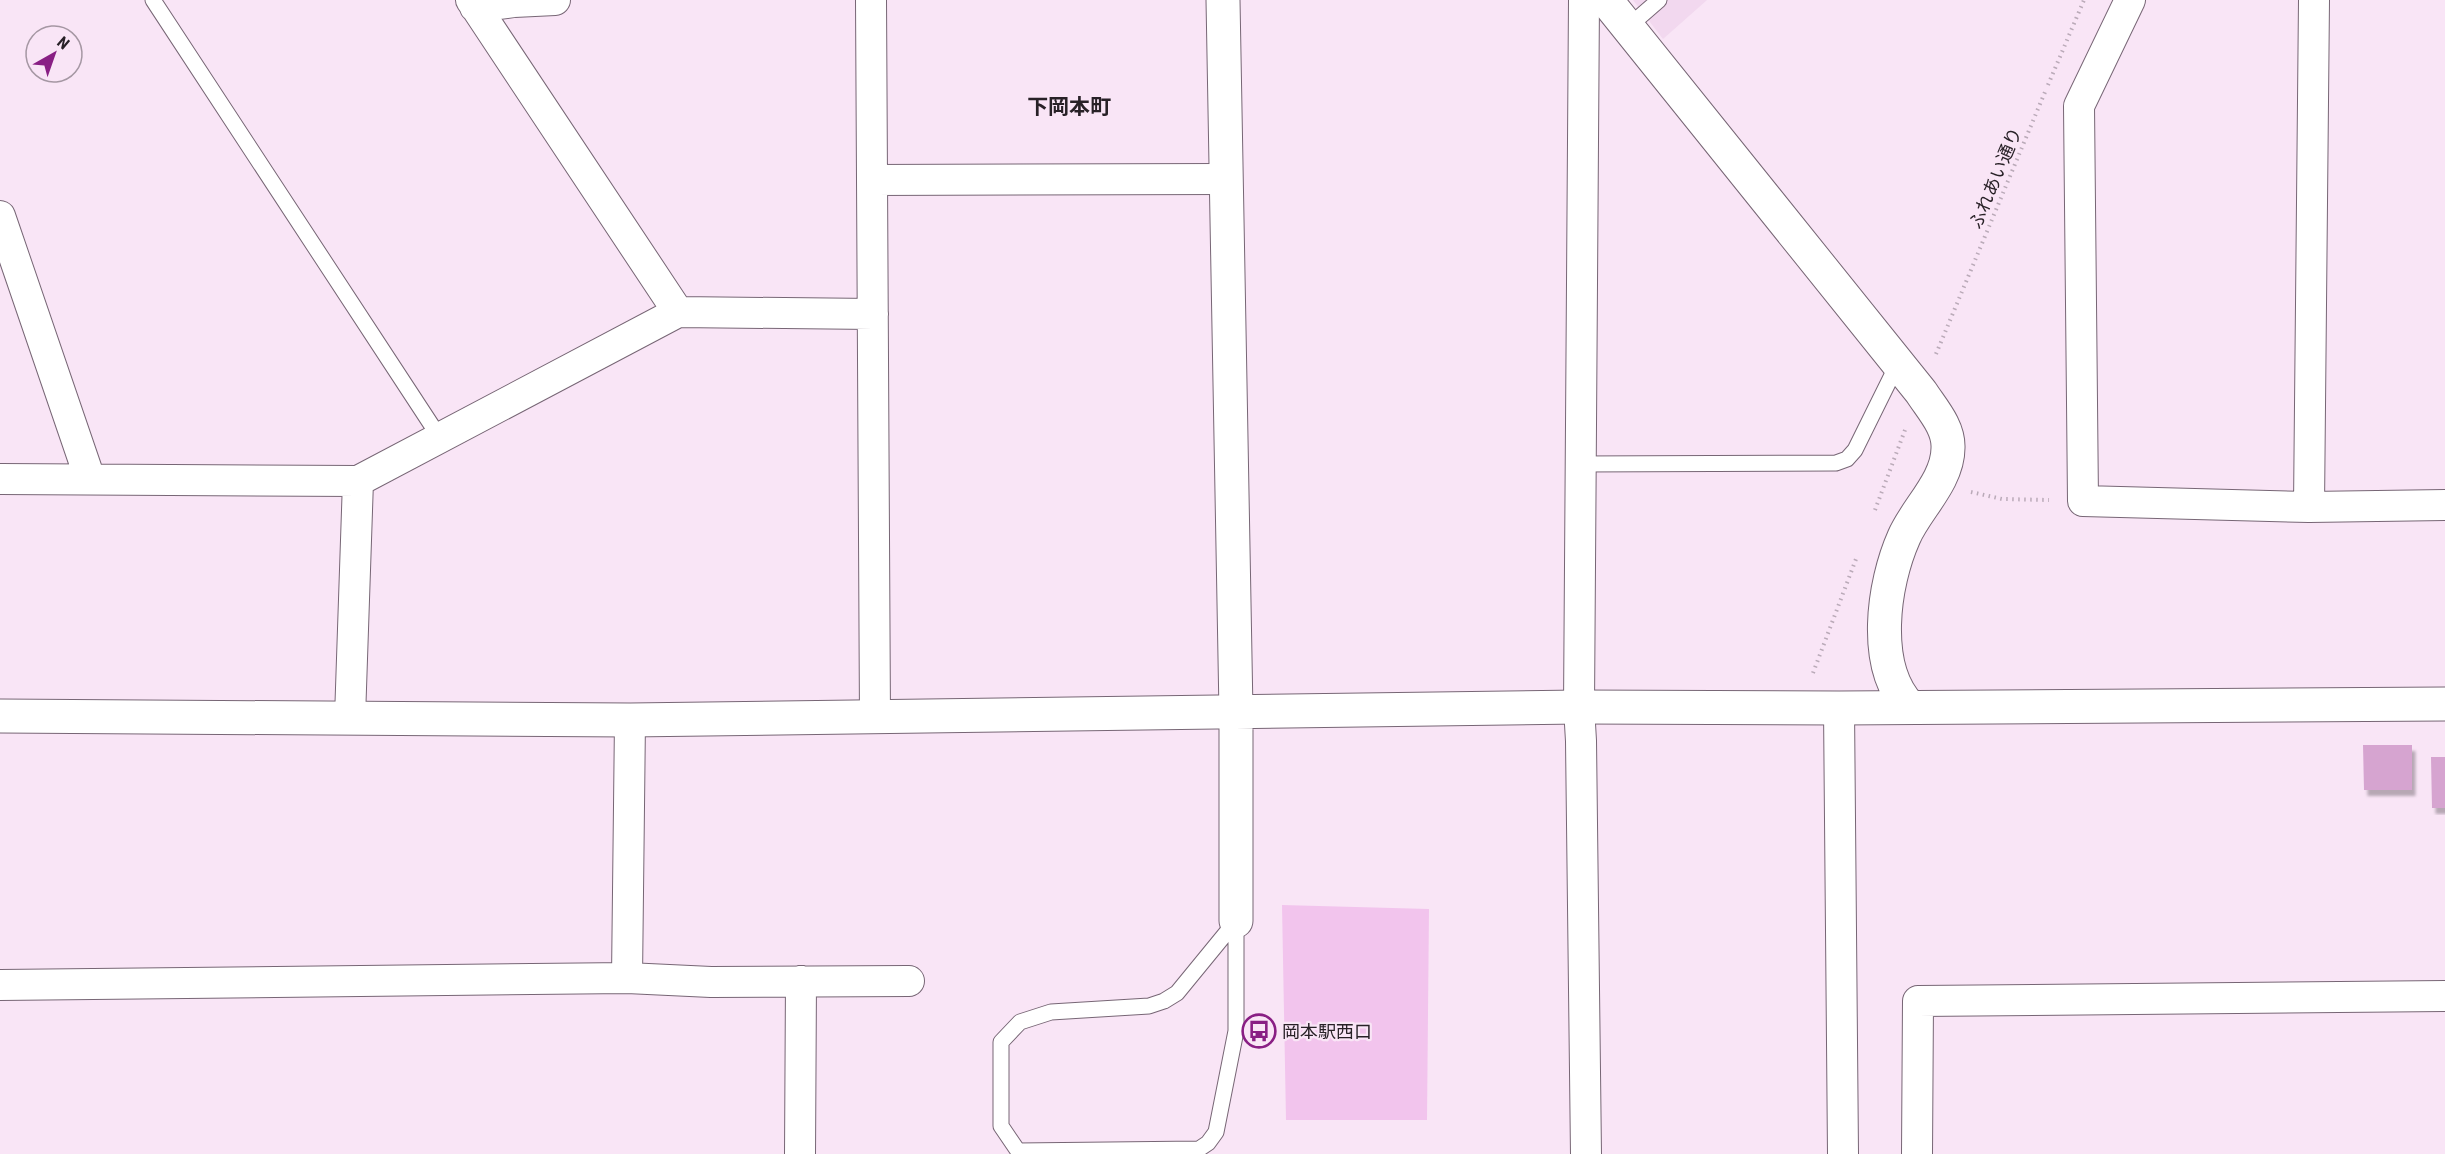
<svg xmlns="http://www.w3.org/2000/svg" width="2445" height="1154" font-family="'Roboto Condensed','Noto Sans JP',sans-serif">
  <defs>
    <filter id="shadow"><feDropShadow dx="3.5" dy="6" stdDeviation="1.5" flood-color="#0004"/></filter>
  </defs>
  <rect width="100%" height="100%" fill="#f9e5f6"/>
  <path fill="#f2d8ef" d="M 1633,0 L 1707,0 L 1663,39 Z"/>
  <path fill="#f2c4ed" d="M 1282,905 L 1429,909 L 1427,1120 L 1286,1120 Z"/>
  <path fill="#d6a4d0" filter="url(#shadow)" d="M 2363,745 L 2412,745 L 2412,790 L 2364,790 Z
    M 2431,757 L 2445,757 L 2445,808 L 2432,808 Z"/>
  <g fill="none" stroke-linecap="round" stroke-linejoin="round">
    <g stroke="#776675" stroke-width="17">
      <path id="lane" d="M 153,0 L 440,438
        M 1628,27 L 1659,0
        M 1580,464 L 1836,463 L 1847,459 L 1855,450 L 1898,363
        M 1236,921 L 1236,1031 L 1216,1132 L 1208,1143 L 1199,1149 L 1018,1151 L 1001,1126 L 1001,1042 L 1020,1022 L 1051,1012 L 1149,1006 L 1164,1001 L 1177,993 Z"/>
    </g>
    <g stroke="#776675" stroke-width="32">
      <path id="street" d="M 471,0 L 678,312
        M 871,0 L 875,717
        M 1584,0 L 1579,707 L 1581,741 L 1586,1154
        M 2130,0 L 2079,106 L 2083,501 L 2309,507 L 2445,505
        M 475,7 L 514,2 L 555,0
        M 872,180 L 1226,179
        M 0,216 L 90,479
        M 0,479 L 358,481 L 350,718
        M 358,481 L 678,312 L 873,314
        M 2309,507 L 2314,0
        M 1839,708 L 1843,1154
        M 627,978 L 630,720
        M 0,985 L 627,978 L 711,982 L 909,981
        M 800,1154 L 801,981
        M 1917,1154 L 1918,1001 L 2445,996"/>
    </g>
    <g stroke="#776675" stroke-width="35">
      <path id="secondary" d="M 1223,0 L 1236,712 L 1236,921
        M 1606,0 L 1921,392 C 1932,409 1949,427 1948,448 C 1948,481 1916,509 1904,537 C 1883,584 1871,667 1910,707
        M 0,716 L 630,720 L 1579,707 L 1839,708 L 2445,704"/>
    </g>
    <path stroke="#baaab8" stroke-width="4" stroke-dasharray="1.5 4.5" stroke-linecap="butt" d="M 2048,85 L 2084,0
      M 1936,354 L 2045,92
      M 1971,492 L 2002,499 L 2049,500
      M 1875,510 L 1905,430
      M 1813,673 L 1856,559"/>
    <use href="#lane" stroke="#fff" stroke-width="15"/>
    <use href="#street" stroke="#fff" stroke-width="30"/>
    <use href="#secondary" stroke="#fff" stroke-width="33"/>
  </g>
  <defs>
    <g id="bus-ring" transform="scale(1.725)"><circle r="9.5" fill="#f9e5f6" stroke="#891f84" stroke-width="1.5"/><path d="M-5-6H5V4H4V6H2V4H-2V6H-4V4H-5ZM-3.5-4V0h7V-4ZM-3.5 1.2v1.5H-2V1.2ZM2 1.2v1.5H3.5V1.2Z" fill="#891f84"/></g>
  </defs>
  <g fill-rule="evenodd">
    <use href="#bus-ring" x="1259" y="1031"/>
  </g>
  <g text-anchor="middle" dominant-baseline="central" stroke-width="4.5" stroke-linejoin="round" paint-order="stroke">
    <g font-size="18" fill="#282127" stroke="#f9e5f6">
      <text transform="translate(1995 178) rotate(-67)">ふれあい通り</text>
    </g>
    <g font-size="18" fill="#282127" stroke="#f9e5f6" text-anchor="start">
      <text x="1282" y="1031">岡本駅西口</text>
    </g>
    <g font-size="21" font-weight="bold" fill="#282127" stroke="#f9e5f6">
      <text x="1069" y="107">下岡本町</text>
    </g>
  </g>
  <g transform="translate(54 54) rotate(40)"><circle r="28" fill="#f9e5f6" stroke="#a597a3" stroke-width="1.5"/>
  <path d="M0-4.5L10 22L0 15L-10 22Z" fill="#891f84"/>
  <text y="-9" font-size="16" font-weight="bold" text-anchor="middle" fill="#282127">N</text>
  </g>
</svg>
